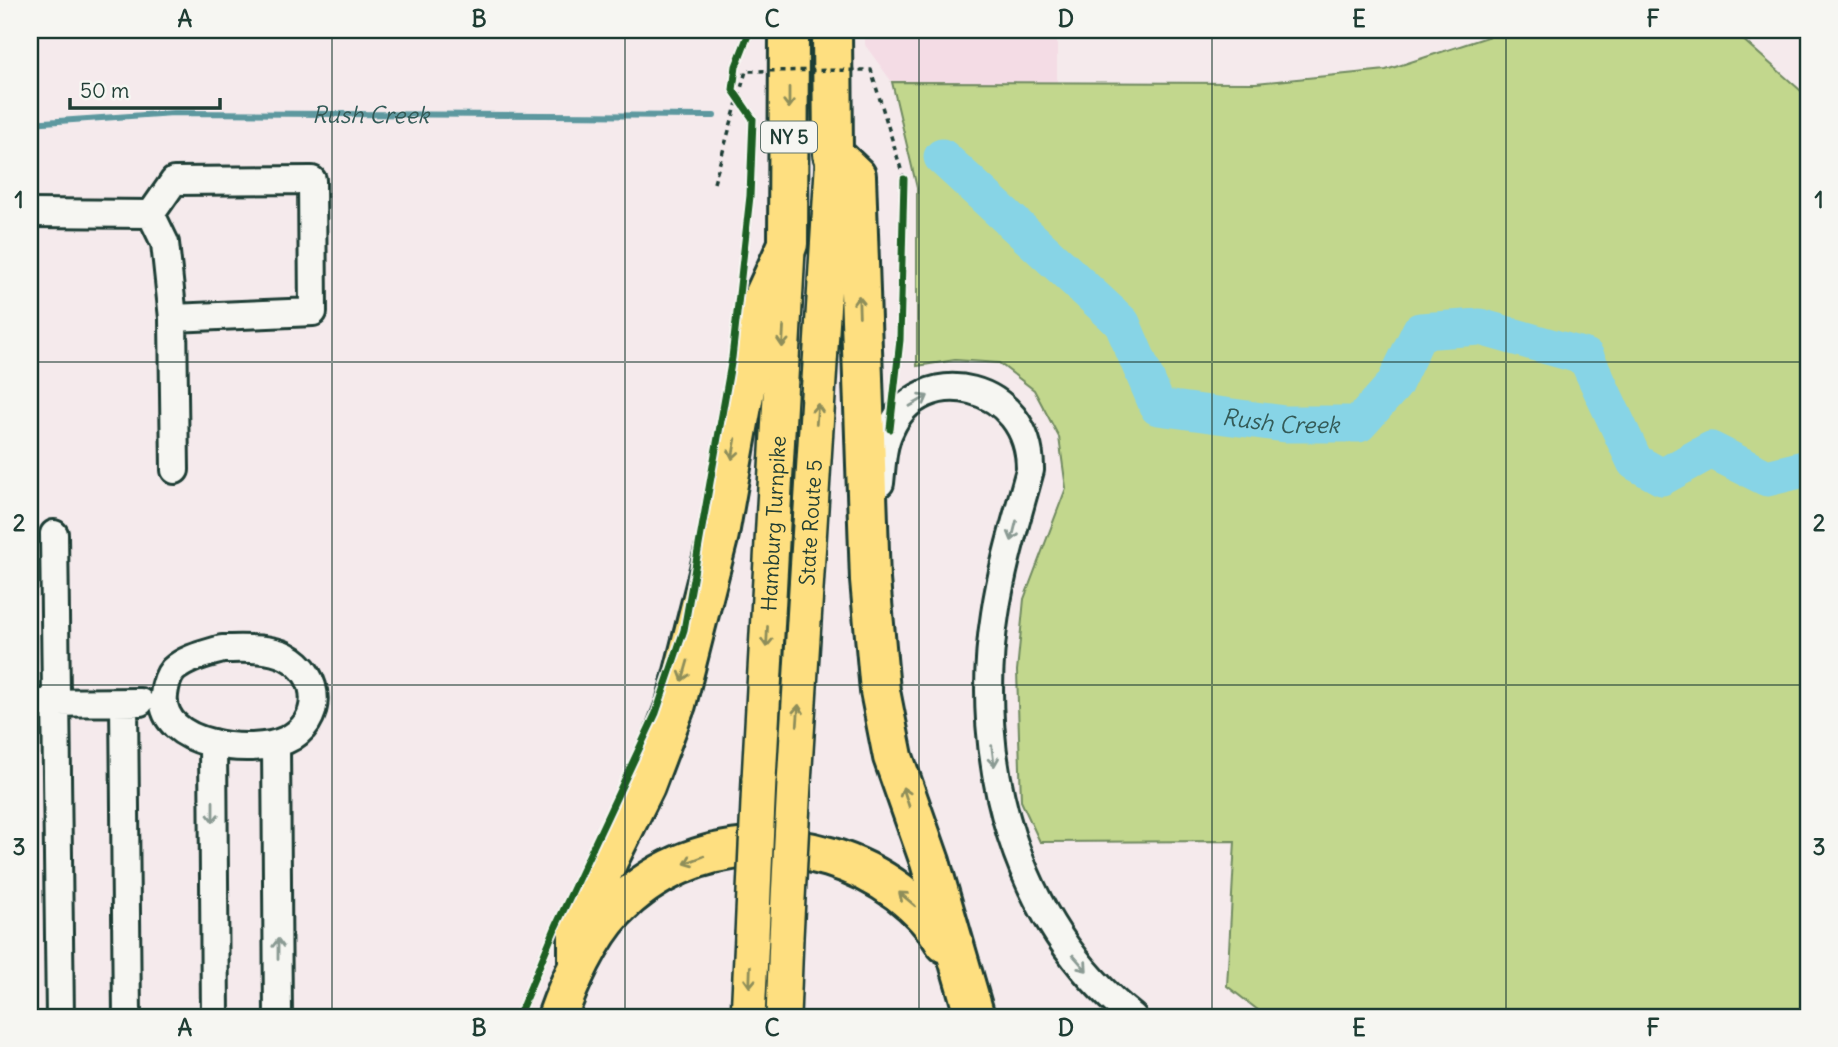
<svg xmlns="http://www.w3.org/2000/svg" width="1838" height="1047" font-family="Delius,sans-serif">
  <rect width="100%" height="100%" fill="#f5eaec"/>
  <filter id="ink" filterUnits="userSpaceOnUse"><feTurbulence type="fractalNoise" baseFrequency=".0143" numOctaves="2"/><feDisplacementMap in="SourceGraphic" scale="14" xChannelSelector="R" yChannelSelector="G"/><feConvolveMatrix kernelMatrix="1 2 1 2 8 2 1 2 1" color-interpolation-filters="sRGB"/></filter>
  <g filter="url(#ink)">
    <path fill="#f4dce5" d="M 865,30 L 1057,30 L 1057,82 L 892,82 L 865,45 Z"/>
    <path fill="#c2d78d" stroke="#708a60" stroke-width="2" d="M 1509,30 L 1732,30 L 1808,97 L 1808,1017 L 1267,1017 L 1227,986 L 1235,841 L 1040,842 L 1021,801 L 1017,671 L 1024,599 L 1066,488 L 1059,437 L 1034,390 L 999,363 L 955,360 L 917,366 L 917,188 L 892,82 L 1256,83 L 1386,70 Z"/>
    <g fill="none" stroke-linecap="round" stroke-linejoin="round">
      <path stroke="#5d989f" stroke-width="6" id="s1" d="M 30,123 L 173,113 L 714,116"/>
      <path stroke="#87d4e6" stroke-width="37" id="s2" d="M 942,157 L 1122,323 L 1158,407 L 1285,424 L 1359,424 L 1394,385 L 1420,331 L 1480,327 L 1586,357 L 1635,462 L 1662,477 L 1711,450 L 1767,478 L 1808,468"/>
      <g stroke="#1f3d34" stroke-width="32">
        <path id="minor" d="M 30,213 L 151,214 L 174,181 L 312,180 L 313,312 L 173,318 L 175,470
          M 151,214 L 165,243 L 173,318
          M 880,483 C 882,465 882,446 890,430 C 921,358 1031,383 1030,470 C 1017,518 1002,566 995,614 C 972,759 1015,924 1133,1017
          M 54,534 L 60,1017
          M 222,649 C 242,649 268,647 286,656 C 323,675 323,723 286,740 C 253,756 158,746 164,695 C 165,686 167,677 173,670 C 186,658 206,654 222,649 Z
          M 30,703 L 140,702
          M 124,703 L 127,1017
          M 213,743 L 215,1017
          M 276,745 L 278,1017"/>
      </g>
      <g stroke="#1f3d34" stroke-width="38">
        <g id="major">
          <path id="s3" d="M 759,780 L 788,250"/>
          <path id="s4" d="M 794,783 L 833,154"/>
          <path d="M 748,1017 L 752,936"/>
          <path d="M 783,1017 L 786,937"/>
        </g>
      </g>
      <g stroke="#1f3d34" stroke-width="44">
        <path id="highway" d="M 832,30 L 833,154 L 856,176 L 870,580 L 880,691 L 893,757 L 930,862 L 975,1017
          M 578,966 L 578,921 L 645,786 L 676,704 L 719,534 L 760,305 L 788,244 L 789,30
          M 557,1017 C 569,983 590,936 615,910 C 690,831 815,829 899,892 C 917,906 934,923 945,943"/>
      </g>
      <use href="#minor" stroke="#f6f6f2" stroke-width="26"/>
      <use href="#major" stroke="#fedf80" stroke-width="33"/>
      <use href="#highway" stroke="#fedf80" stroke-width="38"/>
      <g stroke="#1f3d34" stroke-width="38" stroke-linecap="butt">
        <path id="major-bridge" d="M 752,936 L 759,780
          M 786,937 L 794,783"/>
      </g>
      <path stroke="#1f3d34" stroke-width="3.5" stroke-dasharray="5 5" stroke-linecap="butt" d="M 714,183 L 746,71 L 871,70 L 904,179"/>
      <use href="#major-bridge" stroke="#fedf80" stroke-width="33"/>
      <g stroke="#f6f6f2" stroke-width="11">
        <path id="cycleway" d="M 890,429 L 900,340 L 904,179
          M 518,1017 L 556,926 L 656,713 L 684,630 L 732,358 L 750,196 L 753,119 L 733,90 L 736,66 L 750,30"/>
      </g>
      <use href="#cycleway" stroke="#1b5e20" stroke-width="7"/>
    </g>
    <defs><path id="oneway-shaft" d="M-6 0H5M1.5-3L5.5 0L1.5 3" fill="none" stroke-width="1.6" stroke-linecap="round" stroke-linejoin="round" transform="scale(1.75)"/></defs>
    <g stroke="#8e8e5a">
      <use href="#oneway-shaft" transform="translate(789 98) rotate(90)"/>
      <use href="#oneway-shaft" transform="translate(859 306) rotate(-92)"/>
      <use href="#oneway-shaft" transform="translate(783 337) rotate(93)"/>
      <use href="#oneway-shaft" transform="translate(817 414) rotate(-86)"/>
      <use href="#oneway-shaft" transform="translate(734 449) rotate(100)"/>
      <use href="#oneway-shaft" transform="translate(767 637) rotate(93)"/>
      <use href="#oneway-shaft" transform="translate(685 671) rotate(106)"/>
      <use href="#oneway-shaft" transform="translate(798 715) rotate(-86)"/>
      <use href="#oneway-shaft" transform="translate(906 797) rotate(-108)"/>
      <use href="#oneway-shaft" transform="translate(694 860) rotate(159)"/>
      <use href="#oneway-shaft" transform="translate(907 899) rotate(-140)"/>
      <use href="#oneway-shaft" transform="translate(750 977) rotate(92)"/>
    </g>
    <g stroke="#8a9a93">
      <use href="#oneway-shaft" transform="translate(919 401) rotate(-30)"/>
      <use href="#oneway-shaft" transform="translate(1014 531) rotate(104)"/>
      <use href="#oneway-shaft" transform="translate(993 756) rotate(83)"/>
      <use href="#oneway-shaft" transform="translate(213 812) rotate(90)"/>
      <use href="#oneway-shaft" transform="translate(278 949) rotate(-90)"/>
      <use href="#oneway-shaft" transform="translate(1080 963) rotate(49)"/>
    </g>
  </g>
  <path fill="none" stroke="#1f3d34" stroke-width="2" stroke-opacity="0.55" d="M 332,30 L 332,1017M 625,30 L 625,1017M 919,30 L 919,1017M 1212,30 L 1212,1017M 1506,30 L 1506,1017M 30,362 L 1808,362M 30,685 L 1808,685"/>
  <g text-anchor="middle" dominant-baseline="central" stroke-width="7" stroke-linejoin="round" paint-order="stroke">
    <rect fill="#f6f6f2" stroke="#60746d" stroke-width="2" x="761" y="121.5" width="56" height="31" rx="5"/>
    <g font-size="19" font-weight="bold" fill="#1f3d34">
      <text x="789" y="137">NY 5</text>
    </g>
    <g font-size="21" fill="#1f3d34" stroke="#f6f6f2">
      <text stroke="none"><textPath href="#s3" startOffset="257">Hamburg Turnpike</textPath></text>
      <text stroke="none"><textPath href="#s4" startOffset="261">State Route 5</textPath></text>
    </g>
    <g font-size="23" font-style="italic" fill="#345b58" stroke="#f6f6f2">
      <text stroke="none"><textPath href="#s1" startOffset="341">Rush Creek</textPath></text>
      <text stroke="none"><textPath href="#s2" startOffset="460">Rush Creek</textPath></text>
    </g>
  </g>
  <rect width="1838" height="1047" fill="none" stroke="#f6f6f2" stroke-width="77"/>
  <path d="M70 98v10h150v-10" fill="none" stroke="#1f3d34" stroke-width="3.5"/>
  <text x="80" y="98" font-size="21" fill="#1f3d34" stroke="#f6f6f2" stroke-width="5" paint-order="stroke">50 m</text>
  <rect x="38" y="38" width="1762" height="971" fill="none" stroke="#1f3d34" stroke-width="2.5"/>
  <g font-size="23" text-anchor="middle" font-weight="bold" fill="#1f3d34">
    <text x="185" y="27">A</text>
    <text x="479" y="27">B</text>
    <text x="772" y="27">C</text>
    <text x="1066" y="27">D</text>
    <text x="1359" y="27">E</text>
    <text x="1653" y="27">F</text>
    <text x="19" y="208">1</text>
    <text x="1819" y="208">1</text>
    <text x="19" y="531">2</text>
    <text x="1819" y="531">2</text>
    <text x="19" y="855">3</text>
    <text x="1819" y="855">3</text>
    <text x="185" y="1036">A</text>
    <text x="479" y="1036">B</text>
    <text x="772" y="1036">C</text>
    <text x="1066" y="1036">D</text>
    <text x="1359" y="1036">E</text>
    <text x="1653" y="1036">F</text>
  </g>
</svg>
